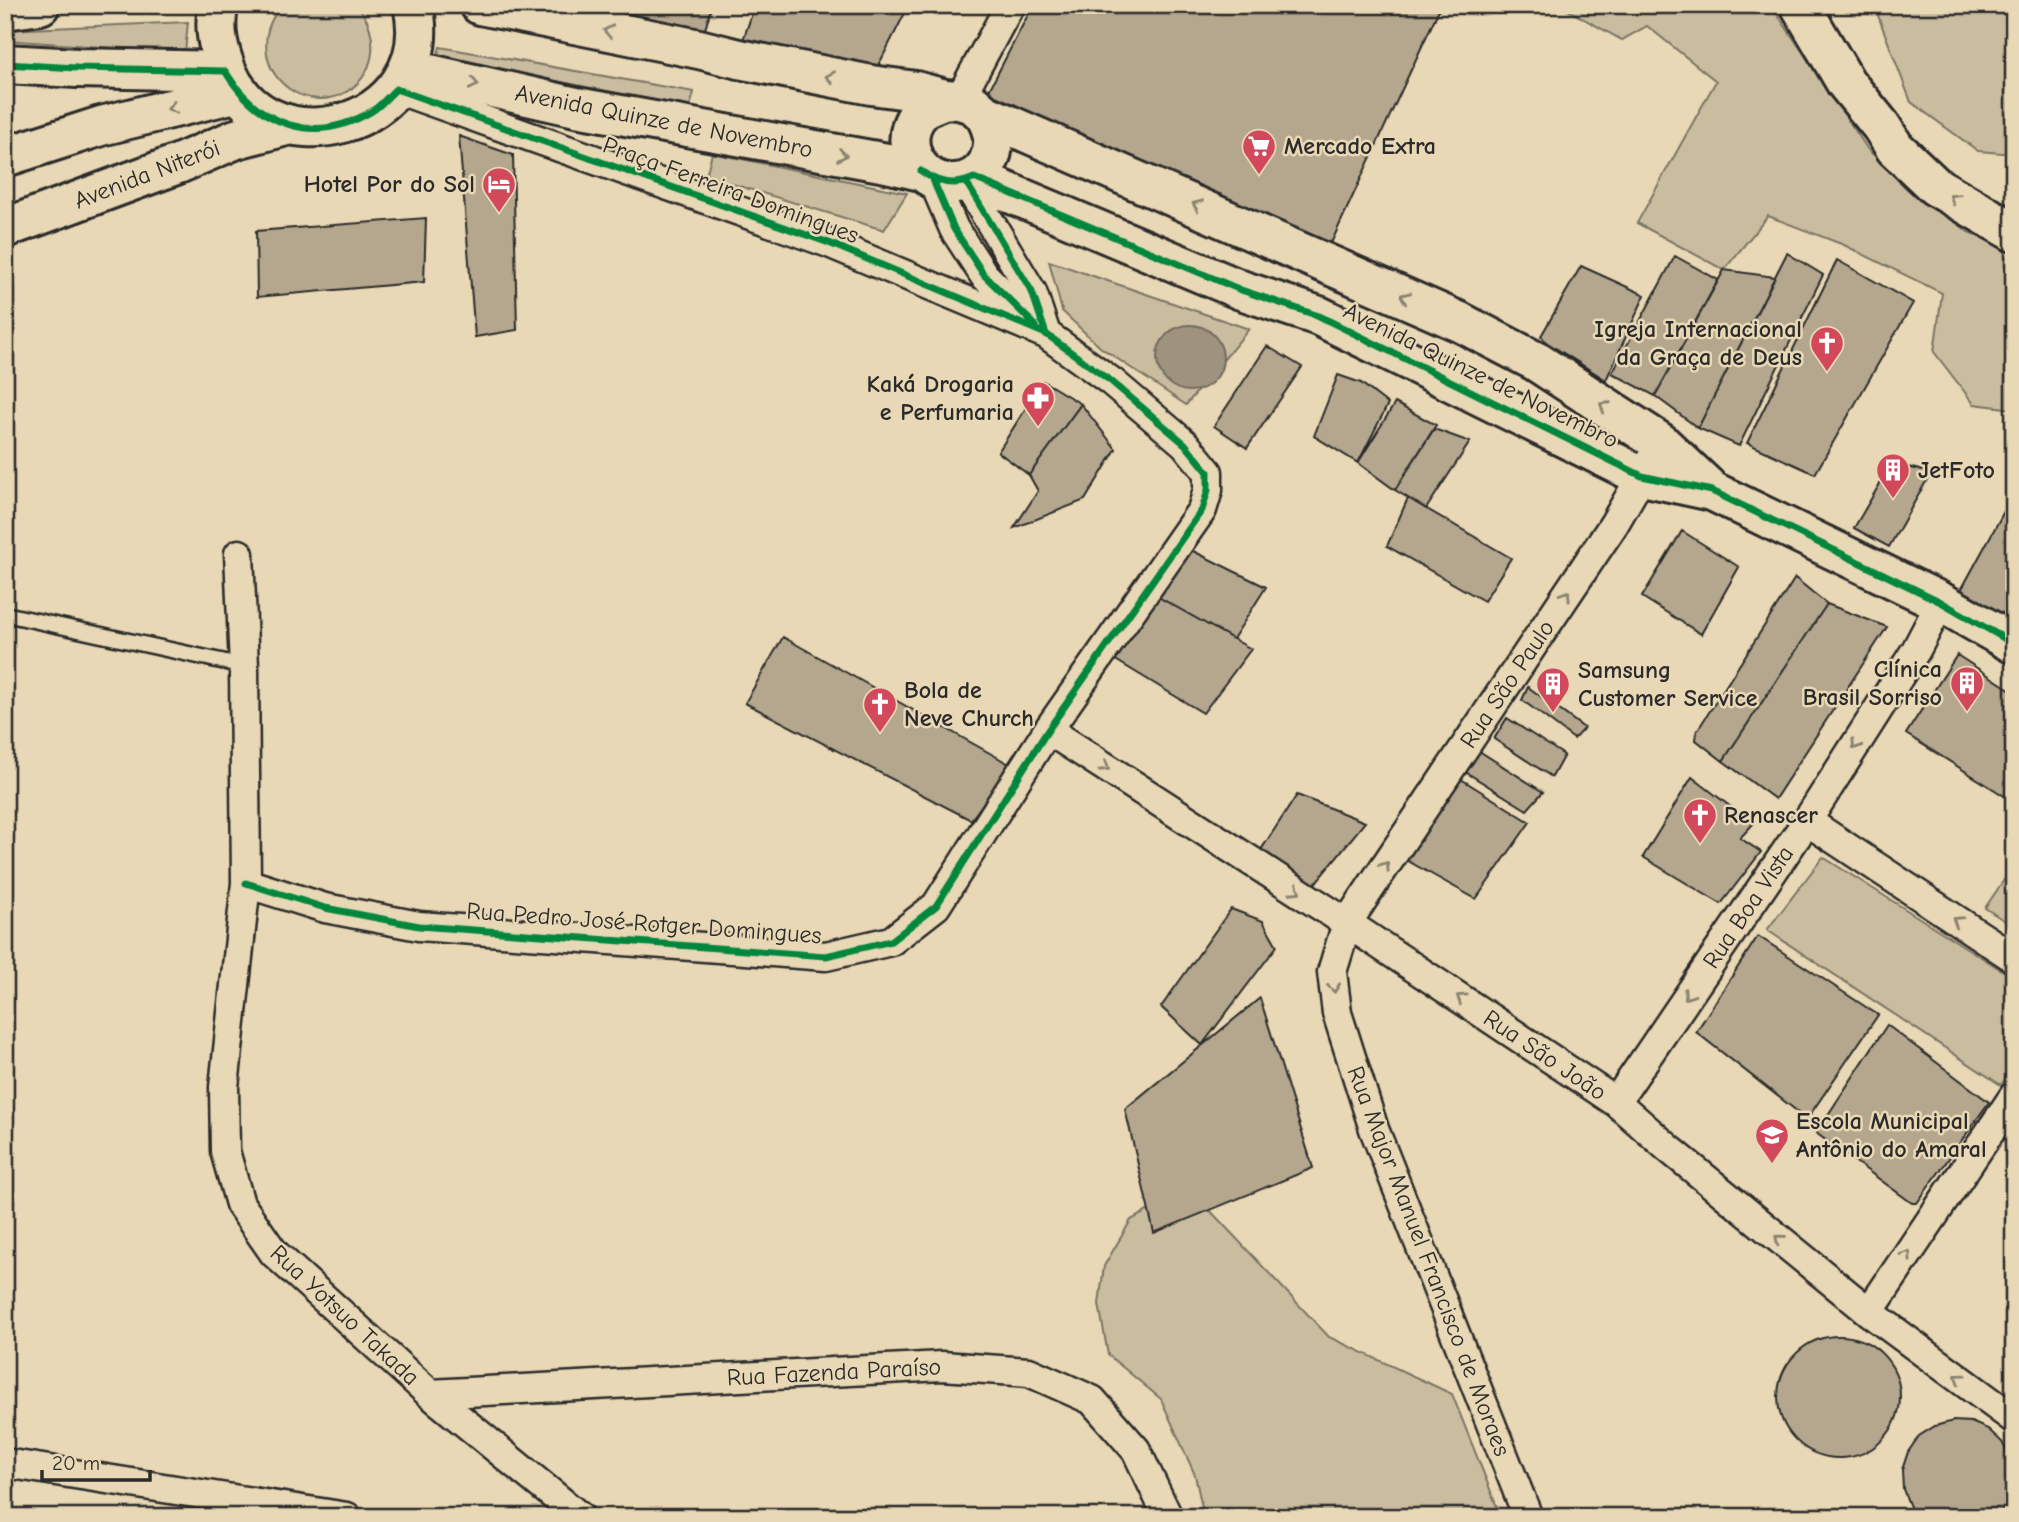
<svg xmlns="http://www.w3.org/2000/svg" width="2019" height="1522" font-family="'Comic Neue',sans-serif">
  <rect width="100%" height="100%" fill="#e9d8b5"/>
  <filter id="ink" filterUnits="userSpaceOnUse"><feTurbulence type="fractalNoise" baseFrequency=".0143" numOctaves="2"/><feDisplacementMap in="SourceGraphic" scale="14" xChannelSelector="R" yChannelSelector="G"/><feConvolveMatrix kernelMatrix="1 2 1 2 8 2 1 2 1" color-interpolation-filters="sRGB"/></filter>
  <g filter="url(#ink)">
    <path fill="#cabc9f" stroke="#7a7465" stroke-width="2" d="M 283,5 L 357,5 C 381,33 378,79 340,95 C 309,108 272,87 267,54 C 264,35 269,19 283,5 Z
      M 1559,5 L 1771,5 L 1869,151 L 1968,232 L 2014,252 L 2014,409 L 1974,404 L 1934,352 L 1942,293 L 1844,245 L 1768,216 L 1724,270 L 1637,223 L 1716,81 L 1647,26 L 1622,40 Z
      M 1874,5 L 2014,5 L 2014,154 L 1978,151 L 1911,102 Z
      M 188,22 L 185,53 L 5,40 L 5,30 Z
      M 440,47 L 694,92 L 690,107 L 437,58 Z
      M 712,153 L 907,193 L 884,230 L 706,176 Z
      M 1049,261 L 1249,329 L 1186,405 L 1100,347 L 1062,311 Z
      M 1823,857 L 2014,978 L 2014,1066 L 2001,1085 L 1767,930 Z
      M 2014,865 L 2014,927 L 1985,908 Z
      M 1189,1188 L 1329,1337 L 1452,1394 L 1501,1517 L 1204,1517 L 1195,1475 L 1161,1399 L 1108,1355 L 1099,1304 L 1104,1266 L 1131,1220 Z"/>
    <path fill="#9e937f" stroke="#70695d" stroke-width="2" d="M1157 358a33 33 0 1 1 66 0a33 33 0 1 1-66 0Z"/>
    <path fill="#b4a78e" stroke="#2b2b2b" stroke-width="2" d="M 635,5 L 712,5 L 700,47 L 633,16 Z
      M 755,5 L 909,5 L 871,80 L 738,55 Z
      M 1033,5 L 1441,5 L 1327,252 L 984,100 Z
      M 459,136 L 513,155 L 517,330 L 475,337 Z
      M 426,218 L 424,282 L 257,297 L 256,231 Z
      M 1787,253 L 1823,275 L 1739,446 L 1698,428 Z
      M 1675,256 L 1718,280 L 1655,396 L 1612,373 Z
      M 1837,260 L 1913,303 L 1815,474 L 1747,443 Z
      M 1581,266 L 1645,295 L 1606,380 L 1546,342 L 1541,336 Z
      M 1724,270 L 1775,277 L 1698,428 L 1655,396 Z
      M 1267,346 L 1302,367 L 1247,448 L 1214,426 Z
      M 1338,375 L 1361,383 L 1388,404 L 1358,463 L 1314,436 Z
      M 1043,381 L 1081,404 L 1029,475 L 998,452 Z
      M 1395,403 L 1436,425 L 1395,490 L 1358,463 Z
      M 1081,404 L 1116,449 L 1085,500 L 1014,528 L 1038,491 L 1029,475 Z
      M 1434,429 L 1470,442 L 1426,509 L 1395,490 Z
      M 1892,463 L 1931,473 L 1889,547 L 1854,528 Z
      M 2014,493 L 2014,630 L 1959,594 Z
      M 1408,498 L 1511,558 L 1484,601 L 1387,546 Z
      M 1682,531 L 1739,567 L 1701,634 L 1642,597 Z
      M 1191,550 L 1266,587 L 1233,639 L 1153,594 Z
      M 1795,578 L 1827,604 L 1723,761 L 1696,740 L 1697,731 Z
      M 1153,594 L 1251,649 L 1203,713 L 1109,656 Z
      M 1827,604 L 1887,627 L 1775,799 L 1723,761 Z
      M 783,637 L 1011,765 L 971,820 L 745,703 Z
      M 1957,655 L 2014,692 L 2014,802 L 1906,734 Z
      M 1528,687 L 1584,728 L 1574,739 L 1522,700 Z
      M 1507,718 L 1564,755 L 1552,777 L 1494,739 Z
      M 1473,747 L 1543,792 L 1527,810 L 1464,771 Z
      M 1453,774 L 1530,822 L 1476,899 L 1399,856 Z
      M 1692,777 L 1753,824 L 1740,838 L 1761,852 L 1721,904 L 1643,857 Z
      M 1297,795 L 1365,822 L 1305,896 L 1253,862 Z
      M 1231,909 L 1263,921 L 1277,946 L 1202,1045 L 1161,1007 Z
      M 1758,936 L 1878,1015 L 1807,1119 L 1696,1032 Z
      M 1260,998 L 1313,1168 L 1154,1233 L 1125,1109 Z
      M 1887,1025 L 1989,1102 L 1917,1203 L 1912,1203 L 1816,1133 Z
      M1778 1397a61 61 0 1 1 122 0a61 61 0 1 1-122 0Z
      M 1953,1421 L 1971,1422 L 1988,1429 L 2002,1442 L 2010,1457 L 2014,1475 L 2012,1493 L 2003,1510 L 1996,1517 L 1919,1517 L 1910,1507 L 1903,1489 L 1902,1470 L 1908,1452 L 1919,1436 L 1935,1426 Z"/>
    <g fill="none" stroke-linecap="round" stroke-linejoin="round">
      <g stroke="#2b2b2b" stroke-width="19">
        <path id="lane" d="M 5,614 L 244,666"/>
      </g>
      <g stroke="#2b2b2b" stroke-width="33">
        <path id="street" d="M 959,100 L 1010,5
          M 933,180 L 954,229 L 984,275 L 1030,321
          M 966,182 L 1032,292 L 1046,334
          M 239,554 L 244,666 L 246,883 L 224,1087 L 225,1151 L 240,1204 L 274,1253 L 430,1394 L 580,1517
          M 1048,730 L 1347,923 L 1616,1102 L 1668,1148 L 1869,1312 L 2014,1419
          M 1807,821 L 2014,958
          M 246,883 L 325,908 L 419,926 L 826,956 L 891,941 L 936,906 L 1048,730 L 1202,510 L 1208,490 L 1208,472 L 1185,444 L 1112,382 L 1046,334 L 829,243 L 396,89
          M 1616,1102 L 1807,821 L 1916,650 L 1941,602
          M 1869,1312 L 2014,1096
          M 430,1394 L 942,1366 L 1029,1372 L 1092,1400 L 1136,1450 L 1168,1517
          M 5,1463 L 347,1517
          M 1528,1517 L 1374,1129 L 1337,1013 L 1332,972 L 1347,923 L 1614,524 L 1651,460"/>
      </g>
      <g stroke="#2b2b2b" stroke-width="44">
        <path id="secondary" d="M 5,157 L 101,126 L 239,92
          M 5,228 L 178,164 L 236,139 L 290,125"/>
      </g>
      <g stroke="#2b2b2b" stroke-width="44">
        <path id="primary" d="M 219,5 C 214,22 217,42 222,58 C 257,179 442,129 413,5
          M 480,5 L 699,49 L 739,59 L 871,85 L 916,91 L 945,99 L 959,100 L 973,104 L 984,114 L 1460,322 L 1537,362 L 1661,443 L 1712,491
          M 1800,5 L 1846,83 L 1881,126 L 1895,148 L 1935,186 L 2014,232
          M 5,10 L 40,5
          M 5,64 L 77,68 L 225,71
          M 408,69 L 576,107 L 887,163 L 921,171
          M 945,99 C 940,101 935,103 930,105 C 891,127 912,187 956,183 C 969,182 980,176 987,164 C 997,146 994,130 984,114
          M 974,178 L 1241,290 L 1319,316 L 1642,476 L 1712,491 L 1941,602 L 2014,644"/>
      </g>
      <use href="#lane" stroke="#e9d8b5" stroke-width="14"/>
      <use href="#street" stroke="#e9d8b5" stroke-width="28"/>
      <use href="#secondary" stroke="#e9d8b5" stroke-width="38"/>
      <use href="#primary" stroke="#e9d8b5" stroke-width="38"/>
      <g stroke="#e9d8b5" stroke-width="11">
        <path id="cycleway" d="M 5,64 L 77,68 L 225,71 C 259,126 314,146 372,111 C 381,106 388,96 396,89 L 829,243 L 1046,334 L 1112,382 L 1185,444 L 1208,472 L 1208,490 L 1202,510 L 1048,730 L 936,906 L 891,941 L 826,956 L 419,926 L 325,908 L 246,883
          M 921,171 C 937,183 955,187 974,178 L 1241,290 L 1319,316 L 1642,476 L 1712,491 L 1941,602 L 2014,644
          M 933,180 L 954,229 L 984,275 L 1035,325
          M 966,182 L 1032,292 L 1046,334"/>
      </g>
      <use href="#cycleway" stroke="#00873e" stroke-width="7"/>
    </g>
    <defs><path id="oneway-chevron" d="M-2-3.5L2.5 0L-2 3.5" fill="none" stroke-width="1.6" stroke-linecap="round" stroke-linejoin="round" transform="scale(1.75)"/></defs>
    <g stroke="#8a8270">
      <use href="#oneway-chevron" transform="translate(608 31) rotate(-169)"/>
      <use href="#oneway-chevron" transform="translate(830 77) rotate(-169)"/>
      <use href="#oneway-chevron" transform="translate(474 84) rotate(13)"/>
      <use href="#oneway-chevron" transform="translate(172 108) rotate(167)"/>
      <use href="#oneway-chevron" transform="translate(842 155) rotate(10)"/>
      <use href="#oneway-chevron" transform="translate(1954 198) rotate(-148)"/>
      <use href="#oneway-chevron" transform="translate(1197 205) rotate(-157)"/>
      <use href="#oneway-chevron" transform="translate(1405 297) rotate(-156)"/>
      <use href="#oneway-chevron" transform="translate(1604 406) rotate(-147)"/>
      <use href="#oneway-chevron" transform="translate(1566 595) rotate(-56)"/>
      <use href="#oneway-chevron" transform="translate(1856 745) rotate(123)"/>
      <use href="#oneway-chevron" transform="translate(1105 767) rotate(33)"/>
      <use href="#oneway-chevron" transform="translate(1385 866) rotate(-56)"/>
      <use href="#oneway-chevron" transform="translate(1296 890) rotate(33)"/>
      <use href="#oneway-chevron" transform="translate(1957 921) rotate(-148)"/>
      <use href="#oneway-chevron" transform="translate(1334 988) rotate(83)"/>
      <use href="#oneway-chevron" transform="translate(1688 995) rotate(124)"/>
      <use href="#oneway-chevron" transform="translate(1461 998) rotate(-146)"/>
      <use href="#oneway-chevron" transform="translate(1779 1239) rotate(-141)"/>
      <use href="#oneway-chevron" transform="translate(1907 1255) rotate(-56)"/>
      <use href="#oneway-chevron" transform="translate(1959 1378) rotate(-144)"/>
    </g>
  </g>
  <defs>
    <g id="supermarket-pin" transform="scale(1.75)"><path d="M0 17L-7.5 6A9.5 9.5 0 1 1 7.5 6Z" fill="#d1495b" stroke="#e9d8b5"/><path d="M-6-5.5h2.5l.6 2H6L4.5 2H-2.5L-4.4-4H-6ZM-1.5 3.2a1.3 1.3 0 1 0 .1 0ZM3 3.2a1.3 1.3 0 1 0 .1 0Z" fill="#fff"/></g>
    <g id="hotel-pin" transform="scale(1.75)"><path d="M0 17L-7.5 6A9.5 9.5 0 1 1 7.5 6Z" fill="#d1495b" stroke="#e9d8b5"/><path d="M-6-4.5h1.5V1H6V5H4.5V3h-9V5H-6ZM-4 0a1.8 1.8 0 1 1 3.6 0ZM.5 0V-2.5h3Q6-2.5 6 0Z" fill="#fff"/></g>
    <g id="church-pin" transform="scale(1.75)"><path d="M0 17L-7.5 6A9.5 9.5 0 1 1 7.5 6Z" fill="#d1495b" stroke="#e9d8b5"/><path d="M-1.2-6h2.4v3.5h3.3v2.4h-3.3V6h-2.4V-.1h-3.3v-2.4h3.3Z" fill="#fff"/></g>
    <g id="pharmacy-pin" transform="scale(1.75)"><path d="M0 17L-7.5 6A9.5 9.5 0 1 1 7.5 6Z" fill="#d1495b" stroke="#e9d8b5"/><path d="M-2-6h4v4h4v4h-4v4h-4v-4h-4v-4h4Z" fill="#fff"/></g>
    <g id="building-pin" transform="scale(1.75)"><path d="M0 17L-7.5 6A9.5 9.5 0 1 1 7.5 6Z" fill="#d1495b" stroke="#e9d8b5"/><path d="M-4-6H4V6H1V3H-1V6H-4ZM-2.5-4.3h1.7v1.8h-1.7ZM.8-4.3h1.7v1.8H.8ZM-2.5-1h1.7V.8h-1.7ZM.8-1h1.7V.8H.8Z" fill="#fff"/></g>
    <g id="school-pin" transform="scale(1.75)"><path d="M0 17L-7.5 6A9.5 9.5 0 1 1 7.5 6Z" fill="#d1495b" stroke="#e9d8b5"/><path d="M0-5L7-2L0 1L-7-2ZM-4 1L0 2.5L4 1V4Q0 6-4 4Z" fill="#fff"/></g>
  </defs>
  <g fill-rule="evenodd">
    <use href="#supermarket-pin" x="1259" y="146"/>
    <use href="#hotel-pin" x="499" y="184"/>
    <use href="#church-pin" x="1827" y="343"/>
    <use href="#pharmacy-pin" x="1038" y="398"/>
    <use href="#building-pin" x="1893" y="470"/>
    <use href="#building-pin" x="1967" y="683"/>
    <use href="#building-pin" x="1553" y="684"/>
    <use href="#church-pin" x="880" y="704"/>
    <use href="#church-pin" x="1700" y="815"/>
    <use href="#school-pin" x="1772" y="1135"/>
  </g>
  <g text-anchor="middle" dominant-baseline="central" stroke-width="5" stroke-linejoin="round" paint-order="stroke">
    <g font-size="24" fill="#2b2b2b" stroke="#e9d8b5">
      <text transform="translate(664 121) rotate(11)">Avenida Quinze de Novembro</text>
      <text transform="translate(147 174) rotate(-21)">Avenida Niterói</text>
      <text transform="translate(731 190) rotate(20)">Praça Ferreira Domingues</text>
      <text transform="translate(1481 375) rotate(26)">Avenida Quinze de Novembro</text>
      <text transform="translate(1507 684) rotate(-56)">Rua São Paulo</text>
      <text transform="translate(1748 907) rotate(-56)">Rua Boa Vista</text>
      <text transform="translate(644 923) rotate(4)">Rua Pedro José Rotger Domingues</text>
      <text transform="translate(1545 1055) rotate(34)">Rua São João</text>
      <text transform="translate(1429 1261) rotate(69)">Rua Major Manuel Francisco de Moraes</text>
      <text transform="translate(345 1315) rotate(43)">Rua Yotsuo Takada</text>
      <text transform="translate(834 1372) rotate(-3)">Rua Fazenda Paraíso</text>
    </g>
    <g font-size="24" font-weight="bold" fill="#2b2b2b" stroke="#e9d8b5" text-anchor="start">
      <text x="1284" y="146">Mercado Extra</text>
      <text x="475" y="184" text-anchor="end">Hotel Por do Sol</text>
      <text x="1802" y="329" text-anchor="end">Igreja Internacional<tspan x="1802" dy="28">da Graça de Deus</tspan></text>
      <text x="1014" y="384" text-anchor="end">Kaká Drogaria<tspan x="1014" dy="28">e Perfumaria</tspan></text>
      <text x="1918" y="470">JetFoto</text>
      <text x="1942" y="669" text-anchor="end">Clínica<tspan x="1942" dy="28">Brasil Sorriso</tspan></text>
      <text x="1578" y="670">Samsung<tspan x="1578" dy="28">Customer Service</tspan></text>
      <text x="904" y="690">Bola de<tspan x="904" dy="28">Neve Church</tspan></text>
      <text x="1724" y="815">Renascer</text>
      <text x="1796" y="1121">Escola Municipal<tspan x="1796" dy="28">Antônio do Amaral</tspan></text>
    </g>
  </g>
  <rect width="2019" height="1522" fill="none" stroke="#e9d8b5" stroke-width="28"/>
  <rect x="14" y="14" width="1991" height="1494" fill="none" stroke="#2b2b2b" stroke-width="2.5" filter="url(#ink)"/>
  <path d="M42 1470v10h108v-10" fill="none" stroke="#2b2b2b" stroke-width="3.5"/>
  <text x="52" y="1470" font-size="21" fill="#2b2b2b" stroke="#e9d8b5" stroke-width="5" paint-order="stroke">20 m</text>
</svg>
